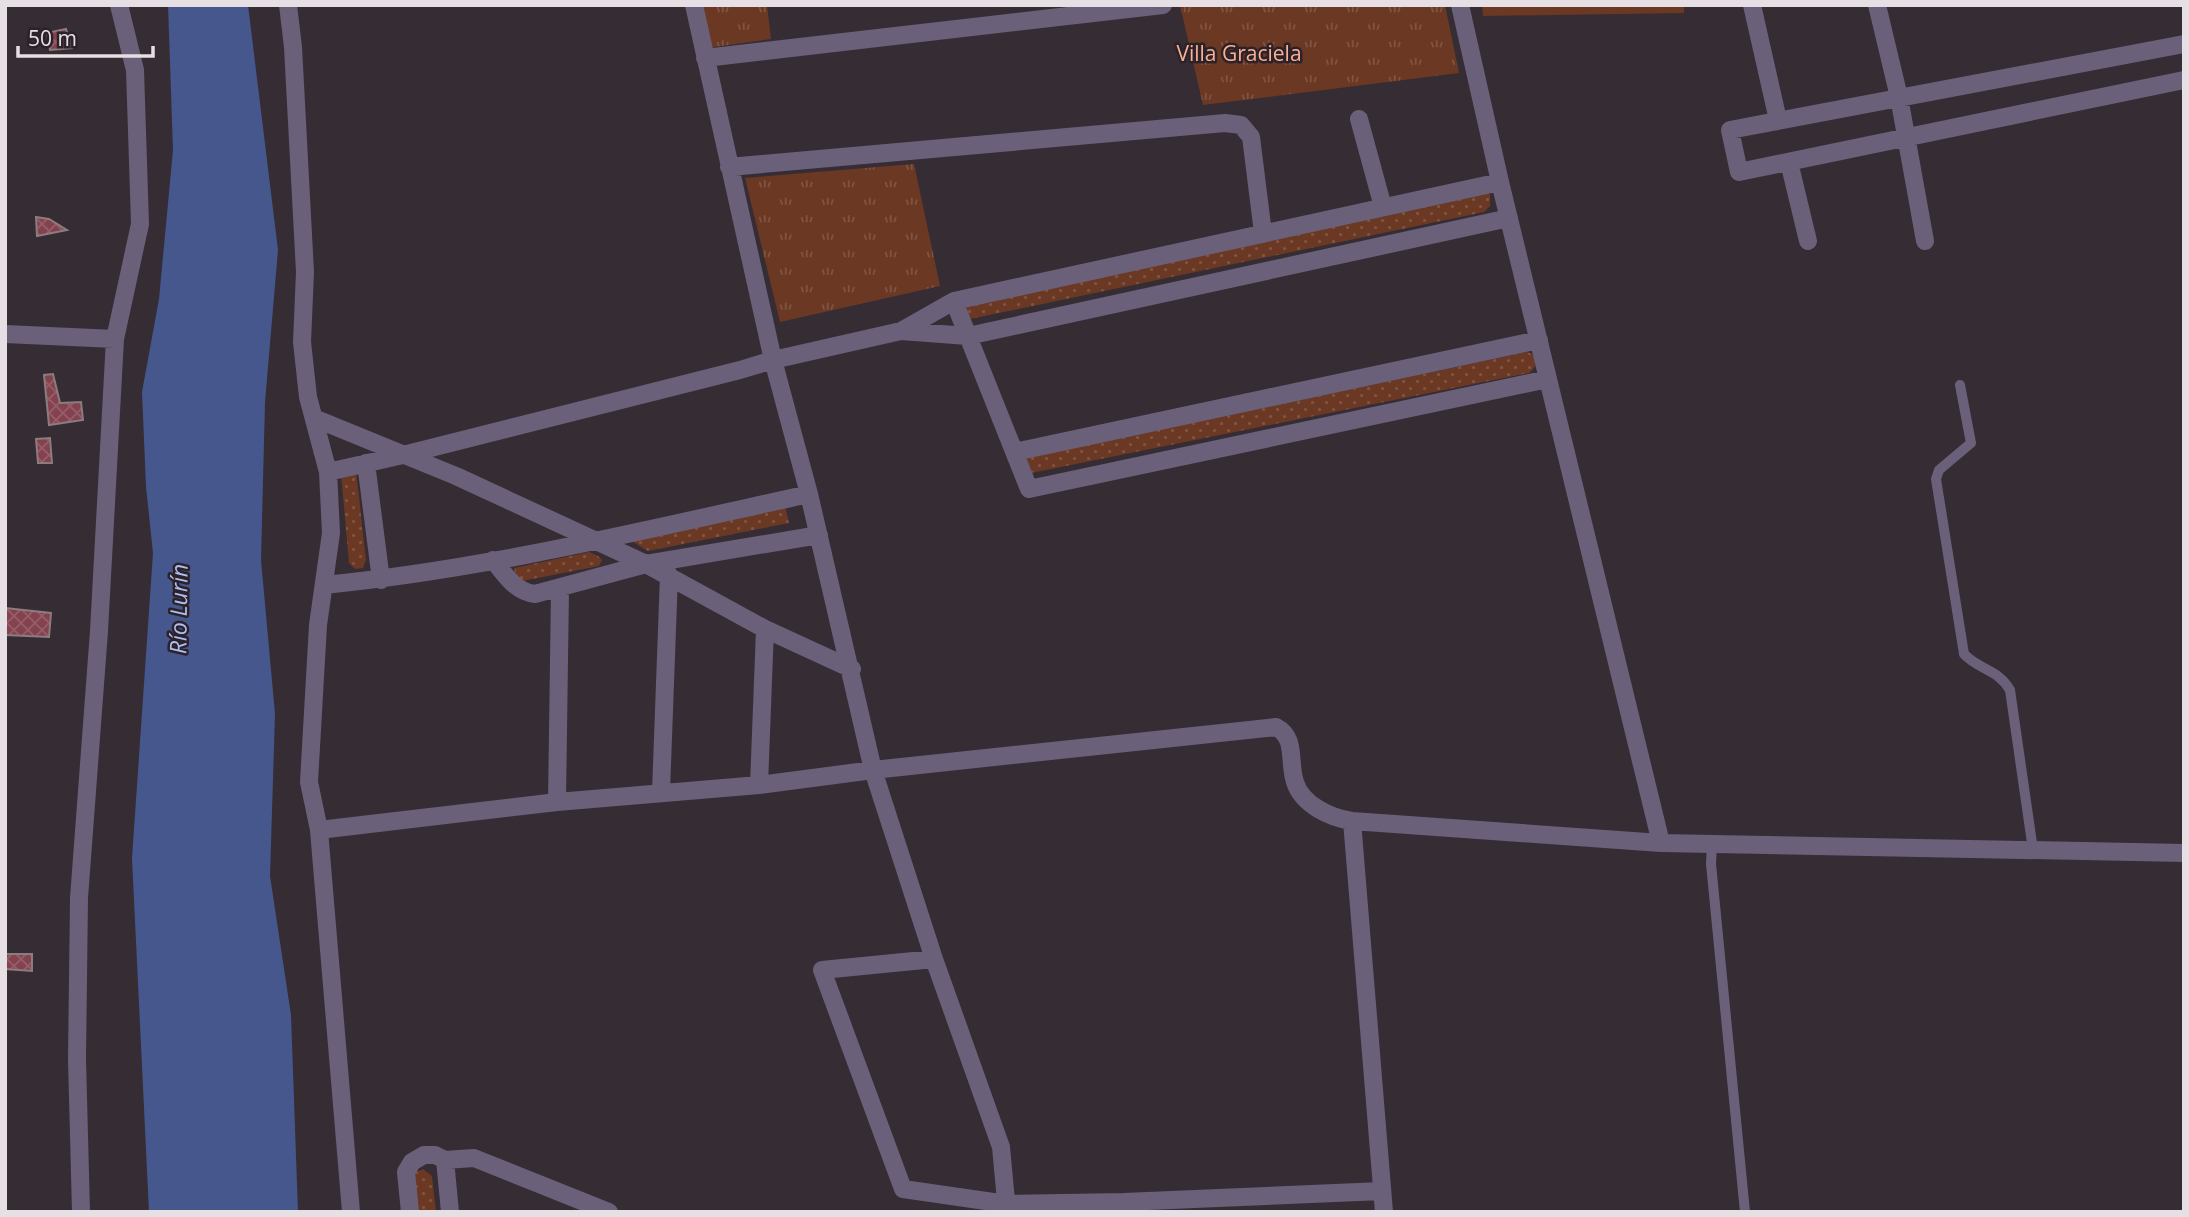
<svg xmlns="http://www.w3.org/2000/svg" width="2189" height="1217" font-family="'Open Sans',sans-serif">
  <defs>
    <pattern id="grass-dots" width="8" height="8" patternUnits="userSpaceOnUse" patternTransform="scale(1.75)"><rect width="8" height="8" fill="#6b3823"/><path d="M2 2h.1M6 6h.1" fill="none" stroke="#805443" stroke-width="1.8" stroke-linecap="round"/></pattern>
    <pattern id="park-tufts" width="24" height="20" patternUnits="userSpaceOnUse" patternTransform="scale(1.75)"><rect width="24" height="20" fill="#6b3823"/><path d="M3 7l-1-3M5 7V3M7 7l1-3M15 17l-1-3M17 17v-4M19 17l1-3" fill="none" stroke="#805443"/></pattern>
    <pattern id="building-cross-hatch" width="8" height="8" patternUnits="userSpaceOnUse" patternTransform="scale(1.75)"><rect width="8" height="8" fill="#84424f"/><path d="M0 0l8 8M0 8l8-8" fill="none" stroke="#955d68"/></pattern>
  </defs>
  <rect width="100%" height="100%" fill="#362c34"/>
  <path fill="url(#grass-dots)" d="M 1481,191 L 1490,194 L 1490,206 L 1484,212 L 965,320 L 958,304 Z
    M 1527,352 L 1535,355 L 1535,367 L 1529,373 L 1026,474 L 1020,459 Z
    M 356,471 L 366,560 L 363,568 L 355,569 L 349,563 L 341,473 Z
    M 785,506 L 789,523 L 648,551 L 625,537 Z
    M 589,552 L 598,556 L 602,560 L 599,566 L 517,582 L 514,568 Z
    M 423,1169 L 432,1176 L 436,1212 L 415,1212 L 414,1173 Z"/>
  <path fill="url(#park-tufts)" d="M 701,5 L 767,5 L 771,39 L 707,48 Z
    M 1180,5 L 1445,5 L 1459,73 L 1203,105 Z
    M 914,164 L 940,286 L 780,322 L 745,178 Z"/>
  <path fill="#6b3823" d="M 1482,5 L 1684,5 L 1684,13 L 1483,16 Z"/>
  <path fill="#46578e" d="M 168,5 L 248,5 L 278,250 L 265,402 L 261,560 L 275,714 L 270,876 L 291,1015 L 298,1212 L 149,1212 L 132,858 L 153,553 L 146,487 L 142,392 L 159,299 L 173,150 Z"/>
  <path fill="url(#building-cross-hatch)" stroke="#8b7c7e" stroke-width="2" d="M 66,29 L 72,48 L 50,50 L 47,33 Z
    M 36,217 L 49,219 L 67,230 L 37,236 Z
    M 53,374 L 60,403 L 81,402 L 83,420 L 49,425 L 44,375 Z
    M 50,438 L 52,463 L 38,463 L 36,439 Z
    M 5,608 L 51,613 L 49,637 L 5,635 Z
    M 5,954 L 32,954 L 32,971 L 5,969 Z"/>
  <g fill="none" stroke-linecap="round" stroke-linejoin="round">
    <path stroke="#6a607a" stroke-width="10" d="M 1960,385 L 1971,443 L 1939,470 L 1936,479 L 1964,654 C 1979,670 1998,669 2010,690 L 2033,850
      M 1712,844 L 1711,864 L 1745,1212"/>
    <path stroke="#6a607a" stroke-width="18" d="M 288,5 L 293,47 L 305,272 L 302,342 L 308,397 L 328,472 L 331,533 L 318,625 L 309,782 L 319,830 L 351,1212
      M 694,5 L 773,360 L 809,494 L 873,770 L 934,959 L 1001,1147 L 1007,1212
      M 1460,5 L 1500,182 L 1661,843
      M 1752,5 L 1778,120
      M 1877,5 L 1899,97 L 1925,241
      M 2184,44 L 1730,130 L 1739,172 L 2184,80
      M 705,58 L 1163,5
      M 1359,119 L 1383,207
      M 1789,162 L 1808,241
      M 729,167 L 1225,123 L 1241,125 L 1251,137 L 1263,233
      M 954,301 L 1029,489 L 1548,379
      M 901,331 L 954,301 L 1500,182
      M 5,334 L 115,339
      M 314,418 L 456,476 L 646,564 L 765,629 L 852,669
      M 1015,452 L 1539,340
      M 366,463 L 381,580
      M 328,472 L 403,455 L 740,370 L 773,360 L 901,331 L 968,336 L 1509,218
      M 493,560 C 505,574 515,592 535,594 L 646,564 L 819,535
      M 324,585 C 488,569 649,529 809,494
      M 759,785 L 765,629
      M 661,792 L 669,575
      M 557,802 L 560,589
      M 1352,821 L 1384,1212
      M 319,830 L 557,802 L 759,785 L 873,770 L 1276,727 C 1297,738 1288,761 1295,782 C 1302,805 1331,818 1352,821 L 1661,843 L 2184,853
      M 934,959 L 822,970 L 903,1189 L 1007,1204 L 1124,1202 L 1382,1191
      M 445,1160 L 450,1212
      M 81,1212 L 77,1059 L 79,898 L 99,631 L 115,339 L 140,224 L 135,70 L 119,5
      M 410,1212 L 406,1172 L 412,1162 L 424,1155 L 435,1155 L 445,1160 L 474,1158 L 609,1212"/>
  </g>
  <g text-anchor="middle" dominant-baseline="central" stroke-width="5" stroke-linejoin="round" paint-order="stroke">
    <g font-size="21" fill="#fcb093" stroke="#2c222a">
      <text x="1239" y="53">Villa Graciela</text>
    </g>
    <g font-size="23" font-style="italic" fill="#aec0f2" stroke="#2c222a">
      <text transform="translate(178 609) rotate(-89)">Río Lurín</text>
    </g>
  </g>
  <rect width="2189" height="1217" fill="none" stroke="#e6dfe4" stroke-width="14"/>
  <path d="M18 46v10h135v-10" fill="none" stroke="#e6dfe4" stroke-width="3.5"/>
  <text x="28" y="46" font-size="21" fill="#e6dfe4" stroke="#2c222a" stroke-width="5" paint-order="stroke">50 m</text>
</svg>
